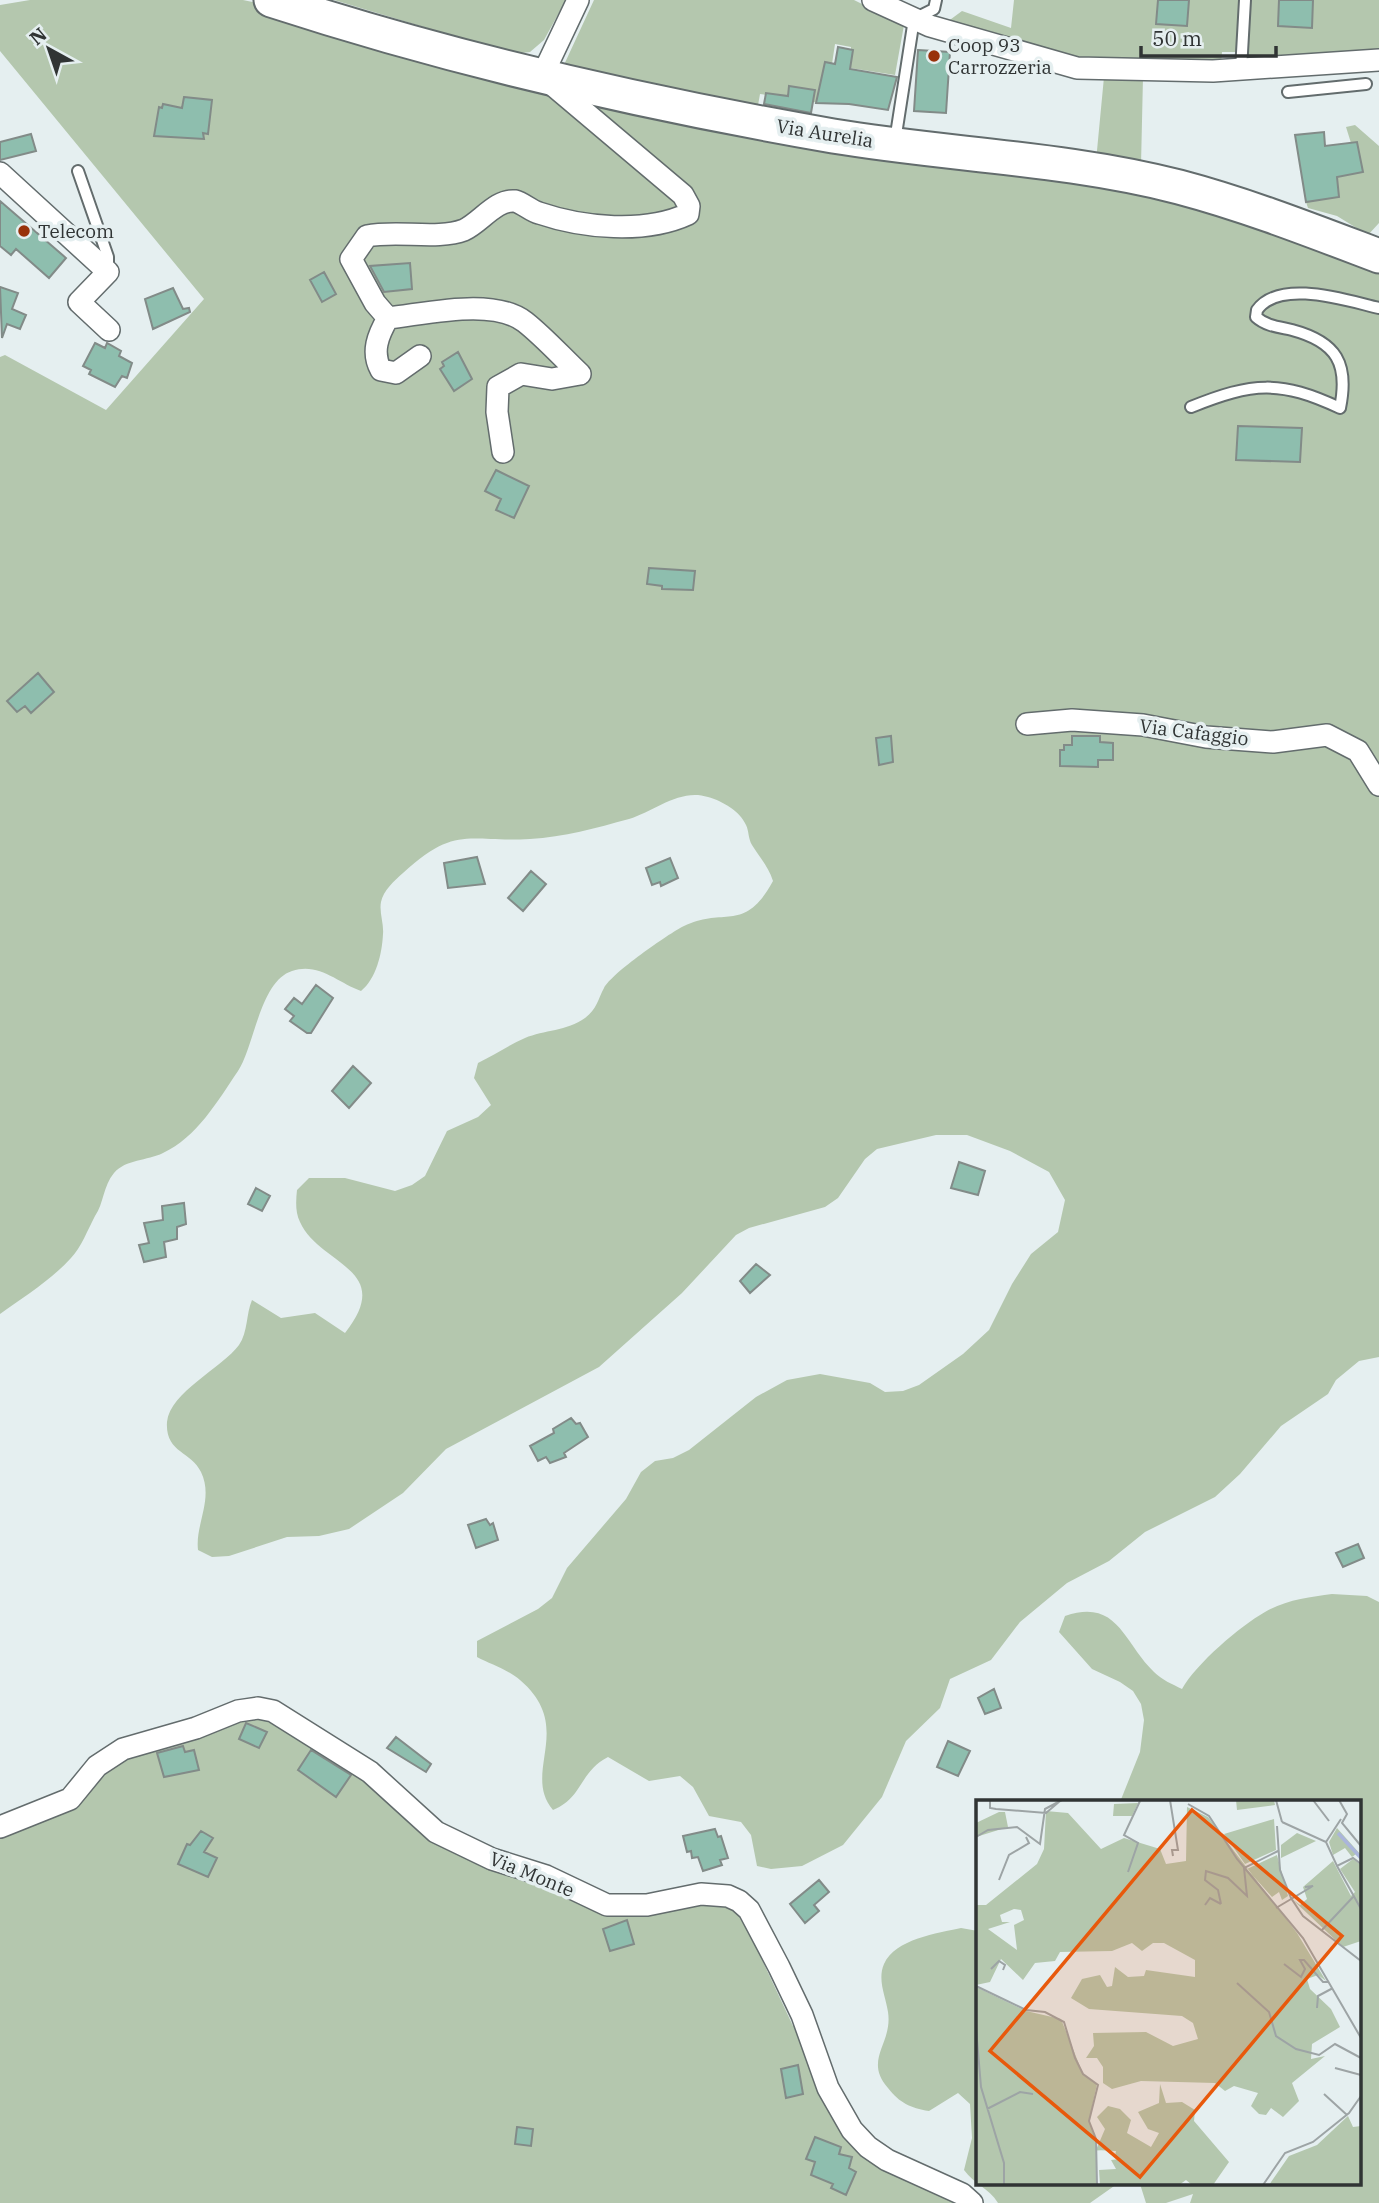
<svg xmlns="http://www.w3.org/2000/svg" width="1379" height="2203" font-family="'IBM Plex Serif',serif">
  <rect width="100%" height="100%" fill="#e5eff0"/>
  <path fill="#b4c7ae" d="M 30,0 L 243,0 L 1214,210 L 1379,269 L 1379,1357 L 1359,1361 L 1336,1380 L 1328,1394 L 1281,1426 L 1240,1474 L 1215,1497 L 1145,1532 L 1109,1561 L 1067,1583 L 1020,1622 L 991,1660 L 950,1679 L 940,1708 L 906,1741 L 882,1797 L 843,1845 L 802,1866 L 771,1869 L 757,1866 L 751,1835 L 741,1822 L 709,1816 L 693,1787 L 680,1776 L 649,1781 L 608,1757 C 579,1772 583,1798 553,1810 C 521,1772 576,1728 520,1680 C 509,1670 490,1664 477,1657 L 477,1641 L 538,1609 L 552,1598 L 567,1568 L 626,1499 L 641,1472 L 655,1461 L 673,1458 L 689,1450 L 756,1397 L 787,1380 L 820,1374 L 870,1383 L 885,1392 L 903,1391 L 919,1385 L 963,1354 L 989,1330 L 1012,1284 L 1031,1254 L 1058,1232 L 1065,1200 L 1049,1172 L 1010,1151 L 967,1135 L 936,1135 L 877,1149 L 865,1159 L 838,1198 L 825,1207 L 749,1228 L 736,1235 L 682,1293 L 599,1367 L 446,1449 L 403,1493 L 349,1529 L 319,1536 L 287,1537 L 229,1556 L 212,1557 L 198,1550 C 195,1524 214,1499 201,1472 C 191,1451 165,1453 167,1422 C 170,1392 222,1368 239,1345 C 248,1332 246,1314 252,1300 L 281,1318 L 315,1313 L 345,1333 C 396,1268 320,1266 300,1222 C 295,1212 296,1200 297,1190 L 309,1178 L 345,1178 L 395,1191 L 412,1185 L 425,1176 L 447,1131 L 478,1117 L 491,1105 L 474,1078 L 478,1063 C 494,1055 509,1045 525,1038 C 544,1030 567,1031 585,1018 C 597,1009 598,999 604,988 C 612,973 668,934 684,926 C 725,906 744,934 773,881 C 768,866 760,858 752,845 C 748,838 749,831 746,825 C 740,811 722,801 708,797 C 680,788 655,811 629,819 C 596,828 564,837 530,839 C 468,843 457,824 403,873 C 395,880 383,891 381,902 C 379,912 384,924 383,934 C 382,954 376,979 361,991 C 338,983 319,962 292,971 C 260,981 254,1047 238,1071 C 217,1102 197,1137 163,1153 C 147,1161 126,1159 114,1173 C 103,1186 104,1203 95,1216 C 88,1229 81,1248 71,1258 C 51,1280 24,1297 0,1314 L 0,357 L 5,355 L 106,410 L 204,299 L 0,51 L 0,5 Z
    M 334,0 L 566,0 L 544,40 L 530,52 L 513,54 Z
    M 594,0 L 854,0 L 904,25 L 895,75 L 850,68 L 851,47 L 835,44 L 826,104 L 760,94 L 757,111 L 563,67 Z
    M 1014,0 L 1379,0 L 1379,55 L 1235,65 L 1235,52 L 1222,52 L 1221,65 L 1076,64 L 943,25 L 962,11 L 1011,28 Z
    M 1104,77 L 1143,77 L 1141,165 L 1096,161 Z
    M 1355,125 L 1379,146 L 1379,223 L 1368,235 L 1337,216 L 1308,208 L 1306,202 L 1339,197 L 1337,177 L 1362,172 L 1357,143 L 1351,143 L 1346,127 Z
    M 1332,1594 L 1367,1596 L 1379,1602 L 1379,2203 L 1190,2203 L 1193,2194 L 1166,2203 L 1146,2203 L 1140,2184 L 1360,2184 L 1360,1802 L 1120,1802 L 1140,1752 L 1144,1720 L 1141,1704 L 1133,1691 L 1120,1682 L 1092,1669 L 1059,1632 L 1065,1616 C 1118,1598 1123,1642 1154,1672 C 1162,1680 1172,1684 1182,1689 C 1196,1664 1240,1626 1265,1612 C 1285,1600 1310,1597 1332,1594 Z
    M 258,1710 L 365,1777 L 434,1837 L 590,1900 L 728,1896 L 764,1939 L 756,1947 L 793,2026 L 802,2015 L 852,2130 L 972,2203 L 0,2203 L 0,1829 L 14,1825 L 98,1767 Z
    M 961,1928 L 978,1931 L 978,2184 L 1117,2184 L 1090,2203 L 998,2203 C 989,2188 974,2184 964,2170 L 972,2138 L 970,2104 L 958,2093 L 929,2111 C 910,2108 900,2103 888,2088 C 863,2059 893,2044 888,2012 C 886,1997 877,1980 884,1964 C 895,1939 938,1933 961,1928 Z"/>
  <path fill="#8ebeae" stroke="#828b88" stroke-width="2" d="M 1158,0 L 1189,0 L 1187,26 L 1156,24 Z
    M 1279,0 L 1313,0 L 1312,28 L 1278,26 Z
    M 838,47 L 853,50 L 850,69 L 897,77 L 888,110 L 849,104 L 816,103 L 825,62 L 835,64 Z
    M 918,50 L 950,52 L 946,113 L 914,111 Z
    M 789,86 L 815,90 L 811,113 L 764,104 L 766,93 L 788,96 Z
    M 184,97 L 212,100 L 208,134 L 203,133 L 204,139 L 154,136 L 159,107 L 162,108 L 163,104 L 182,108 Z
    M 1324,132 L 1325,146 L 1357,142 L 1363,172 L 1337,177 L 1339,197 L 1306,202 L 1295,135 Z
    M 31,134 L 36,151 L 0,160 L 0,142 Z
    M 0,201 L 66,258 L 49,278 L 16,249 L 11,255 L 0,246 Z
    M 410,263 L 412,289 L 384,292 L 370,266 Z
    M 324,272 L 336,294 L 322,302 L 310,280 Z
    M 0,287 L 18,293 L 12,309 L 26,315 L 20,329 L 7,324 L 2,338 Z
    M 173,288 L 183,309 L 189,308 L 190,312 L 153,329 L 145,299 Z
    M 95,343 L 105,348 L 107,343 L 121,351 L 119,356 L 132,363 L 127,378 L 122,376 L 115,387 L 89,374 L 91,370 L 83,366 Z
    M 458,352 L 472,379 L 454,391 L 440,369 L 444,366 L 442,362 Z
    M 1238,426 L 1302,428 L 1300,462 L 1236,460 Z
    M 496,470 L 529,486 L 514,518 L 496,510 L 501,499 L 485,491 Z
    M 649,568 L 695,571 L 693,590 L 662,589 L 662,586 L 647,584 Z
    M 38,673 L 54,692 L 31,713 L 25,706 L 17,712 L 7,701 Z
    M 891,736 L 893,762 L 879,765 L 876,738 Z
    M 1072,736 L 1100,736 L 1100,742 L 1113,743 L 1113,760 L 1098,760 L 1098,767 L 1060,766 L 1060,750 L 1064,750 L 1064,745 L 1072,745 Z
    M 477,857 L 485,884 L 448,888 L 444,863 Z
    M 670,858 L 678,878 L 661,886 L 660,882 L 652,885 L 646,868 Z
    M 531,871 L 546,884 L 523,911 L 508,898 Z
    M 316,985 L 333,998 L 311,1033 L 307,1033 L 290,1021 L 294,1016 L 285,1009 L 294,998 L 302,1004 Z
    M 353,1066 L 371,1083 L 349,1108 L 332,1091 Z
    M 959,1162 L 985,1171 L 978,1195 L 951,1188 Z
    M 256,1188 L 270,1196 L 262,1211 L 248,1204 Z
    M 184,1203 L 186,1224 L 177,1227 L 177,1239 L 164,1242 L 166,1257 L 144,1262 L 139,1245 L 149,1243 L 144,1223 L 163,1220 L 162,1206 Z
    M 756,1264 L 770,1275 L 750,1293 L 740,1281 Z
    M 571,1418 L 576,1424 L 580,1423 L 588,1437 L 564,1453 L 566,1457 L 550,1463 L 546,1457 L 538,1461 L 530,1446 L 554,1433 L 553,1429 Z
    M 486,1519 L 490,1525 L 493,1523 L 498,1540 L 476,1548 L 468,1525 Z
    M 1358,1544 L 1364,1558 L 1343,1567 L 1336,1553 Z
    M 994,1689 L 1001,1708 L 985,1714 L 978,1698 Z
    M 246,1723 L 267,1732 L 259,1748 L 239,1739 Z
    M 396,1737 L 431,1764 L 426,1772 L 387,1748 Z
    M 948,1741 L 970,1751 L 958,1776 L 937,1767 Z
    M 183,1746 L 185,1752 L 194,1750 L 199,1770 L 164,1777 L 157,1753 Z
    M 311,1750 L 351,1775 L 336,1797 L 298,1770 Z
    M 715,1829 L 718,1837 L 721,1836 L 728,1858 L 720,1860 L 722,1865 L 703,1871 L 698,1857 L 692,1858 L 691,1851 L 687,1852 L 683,1836 Z
    M 201,1831 L 213,1838 L 204,1852 L 217,1858 L 208,1877 L 178,1864 L 187,1844 L 190,1845 Z
    M 819,1880 L 829,1892 L 814,1905 L 819,1911 L 805,1923 L 790,1904 Z
    M 627,1920 L 634,1944 L 610,1951 L 603,1929 Z
    M 798,2065 L 803,2094 L 786,2098 L 781,2069 Z
    M 517,2127 L 533,2129 L 531,2146 L 515,2144 Z
    M 815,2137 L 841,2147 L 839,2154 L 852,2157 L 849,2168 L 856,2172 L 846,2195 L 831,2188 L 833,2184 L 811,2175 L 815,2162 L 806,2159 Z"/>
  <g fill="none" stroke-linecap="round" stroke-linejoin="round">
    <g stroke="#636c6d" stroke-width="14">
      <path id="service" d="M 1241,70 L 1245,0
        M 1288,92 L 1366,84
        M 895,141 L 914,19 L 934,9 L 936,0
        M 78,171 L 108,257 L 108,270
        M 1191,407 C 1253,382 1280,380 1340,408 C 1349,364 1337,342 1292,330 C 1279,327 1266,326 1256,317 L 1257,310 C 1280,278 1348,301 1379,308"/>
    </g>
    <g stroke="#636c6d" stroke-width="24">
      <path id="minor" d="M 578,0 L 542,76 L 683,195 L 689,206 L 688,214 C 645,234 583,228 539,213 C 531,211 523,203 515,201 C 496,199 480,223 464,230 C 438,240 397,230 367,236 L 351,259 L 375,303 L 388,318 C 426,314 493,297 525,322 C 544,337 562,357 580,374
        M 873,0 L 930,26 L 1077,68 L 1213,71 L 1379,60
        M 0,173 L 108,272 L 79,302 L 109,330
        M 388,318 C 378,335 371,352 381,370 L 396,373 L 420,356
        M 503,452 L 497,412 L 498,387 L 521,374 L 552,379 L 580,374
        M 1027,724 L 1072,720 L 1143,725 L 1206,737 L 1273,742 L 1327,735 L 1358,751 L 1379,785
        M 0,1827 L 70,1799 L 97,1766 L 123,1749 L 196,1728 L 238,1711 L 258,1708 L 273,1711 L 370,1772 L 436,1832 L 492,1859 L 546,1876 L 607,1905 L 647,1905 L 701,1894 L 728,1896 L 739,1901 L 749,1910 L 779,1967 L 802,2015 L 828,2088 L 852,2130 L 868,2147 L 887,2160 L 962,2194 L 972,2203"/>
    </g>
    <g stroke="#636c6d" stroke-width="37">
      <path id="primary" d="M 271,0 C 455,60 643,103 833,136 C 948,155 1066,158 1179,187 C 1247,205 1313,231 1379,256"/>
    </g>
    <use href="#service" stroke="#fff" stroke-width="10"/>
    <use href="#minor" stroke="#fff" stroke-width="21"/>
    <use href="#primary" stroke="#fff" stroke-width="33"/>
  </g>
  <g fill="#98320a" stroke="#e5eff0" stroke-width="2.5">
    <circle cx="934" cy="56" r="7"/>
    <circle cx="24" cy="231" r="7"/>
  </g>
  <g text-anchor="middle" dominant-baseline="central" stroke-width="7" stroke-linejoin="round" paint-order="stroke">
    <g font-size="19" fill="#303434" stroke="#e5eff0" text-anchor="start">
      <text x="948" y="45">Coop 93<tspan x="948" dy="22">Carrozzeria</tspan></text>
      <text x="38" y="231">Telecom</text>
    </g>
    <g font-size="19" fill="#303434" stroke="#e5eff0">
      <text transform="translate(825 133) rotate(9)">Via Aurelia</text>
      <text transform="translate(1194 732) rotate(7)">Via Cafaggio</text>
      <text transform="translate(532 1874) rotate(22)">Via Monte</text>
    </g>
  </g>
  <g transform="translate(976 1800)">
    <rect width="385" height="385" fill="#e5eff0"/>
    <path d="M 260,0 L 298,0 L 299,5 L 261,10 ZM 162,3 L 156,16 L 137,16 L 138,4 ZM 211,7 L 232,17 L 321,133 L 350,181 L 342,175 L 331,179 L 334,189 L 355,209 L 364,227 L 336,244 L 335,259 L 349,256 L 316,283 L 323,301 L 307,317 L 295,308 L 290,315 L 283,314 L 275,306 L 282,293 L 258,286 L 249,291 L 239,283 L 165,281 L 136,289 L 127,283 L 127,267 L 121,258 L 110,258 L 118,246 L 117,233 L 170,232 L 197,246 L 222,239 L 217,223 L 206,216 L 113,209 L 95,198 L 106,179 L 124,175 L 131,187 L 136,186 L 139,167 L 152,177 L 168,176 L 170,170 L 219,177 L 219,160 L 188,143 L 177,143 L 166,151 L 156,143 L 136,151 L 84,152 L 79,161 L 59,163 L 47,180 L 25,159 L 14,182 L 0,185 L 0,105 L 10,105 L 61,64 L 68,49 L 70,11 L 92,13 L 125,49 L 148,38 L 184,49 L 190,64 L 210,61 ZM 38,109 L 45,110 L 48,120 L 38,125 L 41,150 L 12,129 L 34,122 L 26,122 L 24,115 ZM 23,12 L 29,12 L 32,27 L 0,37 L 0,23 ZM 298,19 L 300,50 L 269,64 L 248,34 ZM 361,28 L 385,55 L 385,59 L 380,54 L 376,57 L 369,48 L 357,55 L 353,42 ZM 321,33 L 340,41 L 305,58 L 305,45 ZM 301,55 L 312,96 L 306,100 L 303,92 L 296,97 L 271,69 ZM 377,59 L 385,65 L 385,141 L 367,147 L 316,99 L 324,105 L 331,99 L 327,87 L 357,61 L 375,96 L 379,92 L 364,69 ZM 0,187 L 50,211 L 85,219 L 107,274 L 121,284 L 113,321 L 120,339 L 121,385 L 0,385 ZM 184,284 L 190,303 L 206,302 L 219,310 L 218,321 L 253,362 L 237,385 L 216,385 L 210,380 L 203,385 L 124,385 L 123,370 L 140,369 L 135,360 L 144,359 L 139,356 L 140,351 L 120,350 L 129,329 L 121,317 L 132,306 L 144,309 L 155,320 L 151,333 L 175,347 L 183,333 L 172,329 L 162,312 L 183,303 ZM 372,316 L 377,327 L 385,326 L 385,385 L 293,385 L 313,356 L 341,345 Z" fill="#b4c7ae" fill-rule="evenodd"/>
    <path fill="none" stroke="#aab5db" stroke-width="3.5" d="M 362,33 L 385,58"/>
    <path fill="none" stroke="#9da4a5" stroke-width="2" d="M 14,0 L 14,8 L 20,9 L 70,13 L 84,1M 114,0 L 165,0M 194,0 L 202,50 L 196,50 L 197,56M 300,0 L 306,22M 337,0 L 353,21M 363,0 L 371,14 L 366,23 L 385,46M 212,4 L 233,16 L 261,59 L 327,138 L 385,238M 306,22 L 350,42 L 361,66 L 377,58 L 385,64M 301,26 L 304,70 L 315,98 L 327,116 L 385,161M 0,37 L 12,30 L 41,27 L 64,44 L 69,9 L 86,0M 350,42 L 365,19M 361,66 L 385,109M 152,72 L 162,43 L 148,35 L 164,1M 23,80 L 33,55 L 53,43 L 50,37M 245,104 L 242,90 L 229,80 L 230,71 L 252,78 L 271,96 L 268,68 L 302,51M 229,105 L 234,98 L 245,104M 300,108 L 337,86 L 329,87M 345,131 L 377,97M 308,164 L 325,177 L 329,169 L 324,160 L 328,160 L 347,182 L 353,182M 15,169 L 23,161 L 29,165 L 27,170M 261,183 L 293,212 L 300,236 L 320,249 L 343,255 L 359,244 L 385,258M 0,186 L 50,210 L 69,212 L 88,222 L 99,258 L 107,274 L 122,285 L 113,321 L 120,339 L 121,385M 341,208 L 342,196 L 357,188M 0,228 L 5,287 L 28,363 L 28,385M 359,268 L 385,275M 348,294 L 371,315M 11,309 L 44,292 L 57,294M 287,385 L 309,353 L 337,342 L 373,313 L 385,296"/>
    <path fill="#e8590c" fill-opacity="0.15" stroke="#e8590c" stroke-width="3.5" d="M 216,10 L 366,136 L 164,377 L 14,251 Z"/>
    <rect width="385" height="385" fill="none" stroke="#303434" stroke-width="3.5"/>
  </g>
  <g transform="translate(49 49) rotate(320)" stroke="#e5eff0" stroke-width="5" paint-order="stroke">
  <path d="M0-5L12 26L0 18L-12 26Z" fill="#303434"/>
  <text y="-10" font-size="19" font-weight="bold" text-anchor="middle" fill="#303434">N</text>
  </g>
  <path d="M1141 46v10h135v-10" fill="none" stroke="#303434" stroke-width="3.5"/>
  <text x="1152" y="46" font-size="21" fill="#303434" stroke="#e5eff0" stroke-width="5" paint-order="stroke">50 m</text>
</svg>
